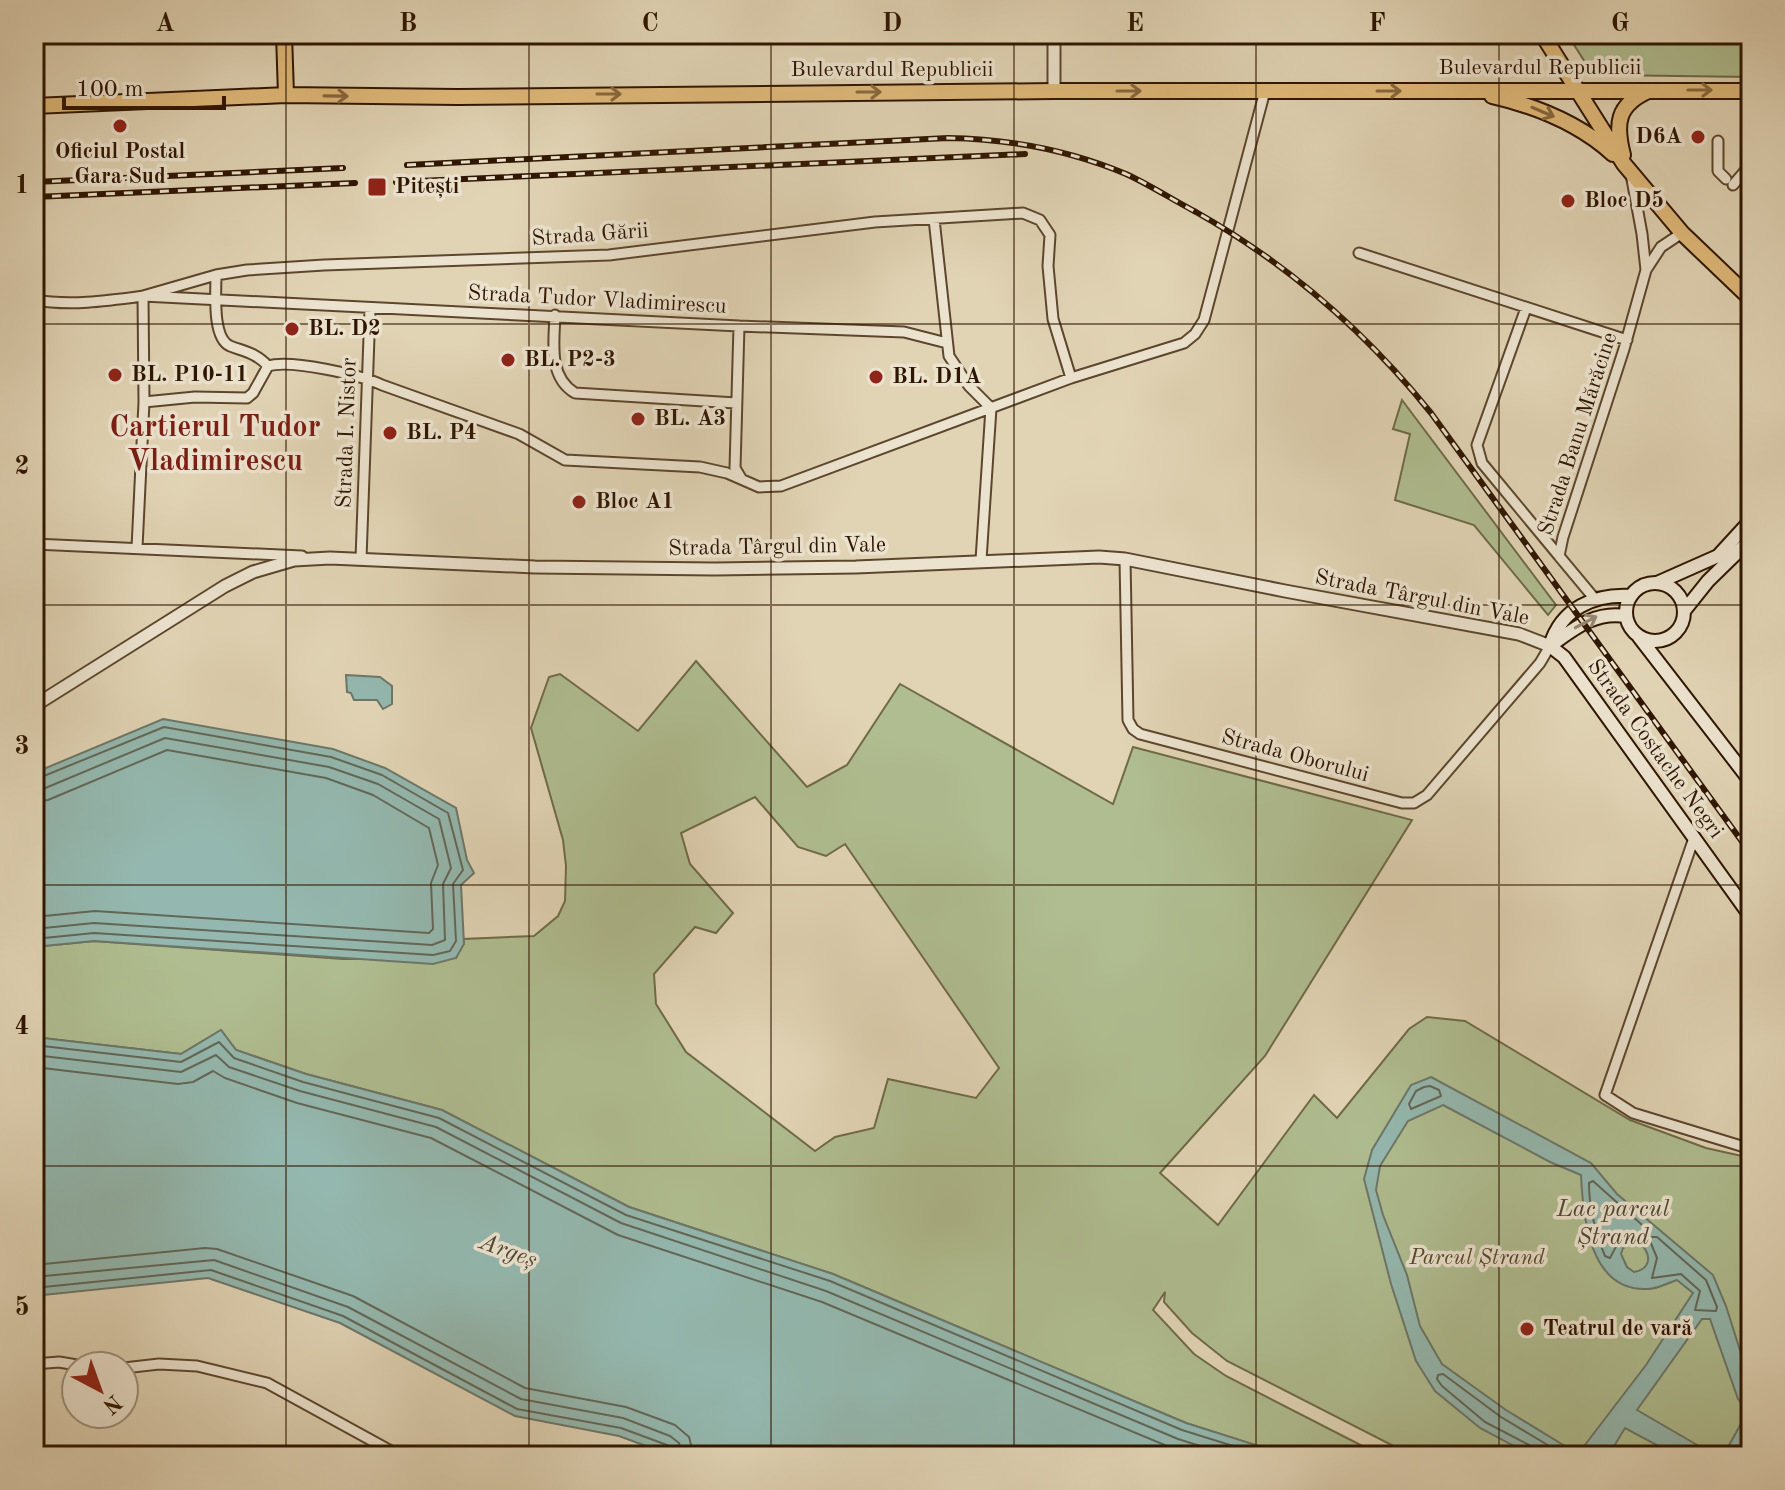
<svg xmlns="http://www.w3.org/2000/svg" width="1785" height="1490" font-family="'Old Standard TT',serif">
  <rect width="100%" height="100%" fill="#e1d4b5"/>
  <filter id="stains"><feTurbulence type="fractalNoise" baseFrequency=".0025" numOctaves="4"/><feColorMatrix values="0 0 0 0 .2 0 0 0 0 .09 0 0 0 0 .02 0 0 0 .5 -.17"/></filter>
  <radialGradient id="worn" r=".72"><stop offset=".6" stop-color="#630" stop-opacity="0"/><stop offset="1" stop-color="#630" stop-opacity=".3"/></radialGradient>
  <path fill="#afbd90" stroke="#6f6a48" stroke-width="2" fill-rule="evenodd" d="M 1567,34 L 1751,34 L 1751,77 L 1604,75 L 1585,62 Z
    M 1402,400 L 1556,605 L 1548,615 L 1474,525 L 1395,500 L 1410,434 L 1393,429 Z
    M 696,661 L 807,787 L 847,765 L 900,684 L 1113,804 L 1133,747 L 1412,820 L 1265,1056 L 1160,1173 L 1218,1225 L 1314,1095 L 1337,1118 L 1409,1029 L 1427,1017 L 1465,1021 L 1630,1120 L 1706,1148 L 1751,1158 L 1751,1456 L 1413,1456 L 1227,1361 L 1192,1333 L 1164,1302 L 1165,1292 L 1153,1310 L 1194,1354 L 1226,1376 L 1382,1456 L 1289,1456 L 1186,1423 L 833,1274 L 629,1207 L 442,1110 L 306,1074 L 236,1050 L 221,1030 L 181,1054 L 34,1037 L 34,947 L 94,941 L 343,959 L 456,958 L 463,939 L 534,936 L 558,916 L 565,901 L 566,866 L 563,840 L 531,728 L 549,677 L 560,674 L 638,731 ZM 755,797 L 798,847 L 826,856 L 845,844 L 999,1068 L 976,1098 L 888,1079 L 874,1128 L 835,1137 L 815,1151 L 686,1052 L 656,1004 L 654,974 L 695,927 L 716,933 L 733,913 L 690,864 L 681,833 Z"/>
  <path fill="#94b8af" stroke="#6c7769" stroke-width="2" fill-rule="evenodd" d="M 346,675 L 380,677 L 392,686 L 392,704 L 383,709 L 377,700 L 354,700 L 351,693 L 347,692 Z
    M 163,719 L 333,749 L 385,768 L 456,808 L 467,860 L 474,873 L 461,885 L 464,944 L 456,958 L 433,964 L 94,941 L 34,947 L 34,773 Z
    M 221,1030 L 236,1050 L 306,1074 L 442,1110 L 629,1207 L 833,1274 L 1186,1423 L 1290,1456 L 673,1456 L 619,1436 L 515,1416 L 340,1323 L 208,1278 L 34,1296 L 34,1037 L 181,1054 Z
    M 1431,1077 L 1591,1163 L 1617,1194 L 1713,1275 L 1726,1306 L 1751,1385 L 1751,1456 L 1723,1456 L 1748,1411 L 1738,1399 L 1710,1319 L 1702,1319 L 1637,1410 L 1716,1456 L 1677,1456 L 1625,1428 L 1608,1456 L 1533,1456 L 1480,1428 L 1435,1391 L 1416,1361 L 1391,1284 L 1364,1179 L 1372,1150 L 1411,1085 ZM 1443,1105 L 1550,1162 L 1581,1175 C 1583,1219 1590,1292 1648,1289 C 1657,1289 1668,1283 1677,1280 L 1693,1293 L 1646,1365 L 1578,1454 L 1506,1410 L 1442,1364 L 1420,1326 L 1407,1275 L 1383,1215 L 1376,1190 L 1380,1166 L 1408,1121 ZM 1635,1242 L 1642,1245 C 1652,1257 1650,1269 1634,1272 L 1627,1267 L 1621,1254 L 1623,1248 Z"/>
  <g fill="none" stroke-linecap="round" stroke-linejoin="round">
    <path stroke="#626758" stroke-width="2" d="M 34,780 L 164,727 L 331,757 L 382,775 L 448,813 L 463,870 L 453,884 L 456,941 L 450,951 L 433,955 L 94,933 L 34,939
      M 34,790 L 43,789 L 165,738 L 329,767 L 378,784 L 439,819 L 451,868 L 443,884 L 445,940 L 432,945 L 94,923 L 34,929
      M 34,802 L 48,800 L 167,750 L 326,778 L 373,795 L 429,828 L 438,865 L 431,883 L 433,929 L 429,933 L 95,911 L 34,917
      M 34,1045 L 181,1062 L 219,1042 L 234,1058 L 303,1082 L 439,1118 L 626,1215 L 830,1281 L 1182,1430 L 1265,1456
      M 34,1055 L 181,1072 L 216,1055 L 229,1067 L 300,1091 L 436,1127 L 621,1223 L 826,1291 L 1178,1439 L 1232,1456
      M 34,1067 L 178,1084 L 193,1082 L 213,1071 L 225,1078 L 297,1103 L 431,1138 L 618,1235 L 822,1302 L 1191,1456
      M 1424,1087 L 1430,1086 L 1439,1090 L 1441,1096 L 1411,1109 L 1409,1104 L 1416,1091 Z
      M 1593,1181 L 1650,1232 L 1646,1237 C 1620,1230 1620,1240 1610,1258 L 1605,1256 C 1596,1234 1589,1208 1589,1183 Z
      M 1652,1237 L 1657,1237 L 1706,1280 L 1717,1307 L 1716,1311 L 1695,1310 L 1700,1291 L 1681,1274 L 1652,1278 L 1657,1258 L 1650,1241 Z
      M 34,1265 L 205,1248 L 217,1249 L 353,1296 L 525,1388 L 626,1407 L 675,1425 L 689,1437 L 694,1456
      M 34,1277 L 214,1260 L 348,1307 L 521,1399 L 623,1418 L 670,1436 L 679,1443 L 682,1456
      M 34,1288 L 211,1270 L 343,1316 L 517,1409 L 621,1428 L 667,1445 L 672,1456
      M 1535,1456 L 1531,1446 L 1485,1422 L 1442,1386 L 1437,1379 L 1438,1375 L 1443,1374 L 1501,1417 L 1566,1456"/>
    <g stroke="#5c462d" stroke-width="13">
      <path id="minor" d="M 534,34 L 584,34
        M 1718,141 L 1718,171 L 1726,179
        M 1631,174 L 1642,234 L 1646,270
        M 1733,185 L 1751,164
        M 934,219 L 949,356 L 969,386 L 991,408 L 981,560
        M 1359,253 L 1627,340
        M 216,275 C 216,293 212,338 230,346 C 246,352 256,353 268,366
        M 143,296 L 216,275 L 247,270 L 324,265 L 609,255 L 875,222 L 1023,213 L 1040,220 L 1050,235 L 1048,266 L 1053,319 L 1071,378
        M 34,300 C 71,306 106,301 143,296 L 739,326 L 735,468 L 741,478
        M 1526,308 L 1477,445 L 1482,463 L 1559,556
        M 555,315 C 554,342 548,377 575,393 L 736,403
        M 739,326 L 904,332 L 947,343
        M 144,402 L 195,397 L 247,398 L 253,393 L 268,366 C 290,359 361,375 382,385 L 519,434 L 565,460 L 700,467 L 727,473 L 759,487 L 781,486 L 1071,378 L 1184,343 L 1195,334 L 1204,320 L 1265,91
        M 34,544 L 302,556
        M 137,548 L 144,402 L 143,296
        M 361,559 L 370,309
        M 1125,559 L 1128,720 L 1133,729 L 1140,734 L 1402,803 L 1414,803 L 1427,795 L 1540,663 L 1550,646
        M 1594,598 L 1559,556 L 1563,537 L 1624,349 L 1646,270 L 1661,247 L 1682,233
        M 1694,838 L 1605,1095 L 1633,1113 L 1751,1149
        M 34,1364 L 59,1362 L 83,1366
        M 124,1368 L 159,1364 L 197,1366 L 267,1383 L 400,1456"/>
    </g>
    <g stroke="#5c462d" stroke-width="15">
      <path id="tertiary" d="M 1054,34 L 1054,91
        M 34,706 L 225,586 L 253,572 L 294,560 L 330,558 L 535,567 L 715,569 L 856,567 L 1099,557 L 1125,559 L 1285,591 L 1519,634 L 1550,646"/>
    </g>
    <g stroke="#2f1600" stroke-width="16">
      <path id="secondary" d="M 1657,583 L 1718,556 L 1751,520
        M1626 612a29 29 0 1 1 58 0a29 29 0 1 1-58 0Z
        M 1684,611 L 1708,581 L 1751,539
        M 1639,637 L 1751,782
        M 1550,646 L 1564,657 L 1751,917
        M 1550,646 C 1561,608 1594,594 1631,596
        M 1550,646 C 1575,628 1595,611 1626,616"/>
    </g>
    <g stroke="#2f1600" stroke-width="18">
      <path id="primary" d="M 284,34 L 286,95
        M 1542,34 L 1624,164 L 1682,233 L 1751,299
        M 1492,96 C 1536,106 1580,124 1613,154
        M 34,106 L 286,95 L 458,97 L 1054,91 L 1751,91
        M 1623,155 C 1615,124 1617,105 1648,91"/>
    </g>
    <use href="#minor" stroke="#ece3cf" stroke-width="9"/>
    <use href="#tertiary" stroke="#ece3cf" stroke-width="11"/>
    <use href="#secondary" stroke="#ece3cf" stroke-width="12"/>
    <use href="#primary" stroke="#e0ba7a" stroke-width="14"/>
    <g stroke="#2f1600" stroke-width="6">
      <path id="rail" d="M 407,165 L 948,138 C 1009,139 1069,150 1126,174 C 1150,185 1173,200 1196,212 C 1288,264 1365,331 1431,413 L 1751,854
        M 34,182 L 343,168
        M 396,182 L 1025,154
        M 34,197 L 355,183"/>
    </g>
    <use href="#rail" stroke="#ece3cf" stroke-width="3" stroke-dasharray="9" stroke-linecap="butt"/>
  </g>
  <defs><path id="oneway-shaft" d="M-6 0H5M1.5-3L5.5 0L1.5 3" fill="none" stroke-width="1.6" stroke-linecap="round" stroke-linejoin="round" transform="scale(2)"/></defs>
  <g stroke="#88683d">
    <use href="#oneway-shaft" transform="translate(1700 90)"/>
    <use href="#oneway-shaft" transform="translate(1129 91)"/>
    <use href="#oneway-shaft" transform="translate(1389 91)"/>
    <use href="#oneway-shaft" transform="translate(869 92)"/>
    <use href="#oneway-shaft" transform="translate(609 94)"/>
    <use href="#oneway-shaft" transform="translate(336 96) rotate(1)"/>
    <use href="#oneway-shaft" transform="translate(1543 112) rotate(23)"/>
  </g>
  <use stroke="#978772" href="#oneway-shaft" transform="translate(1586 622) rotate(-28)"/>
  <path fill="none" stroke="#2f1600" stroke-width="2" stroke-opacity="0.55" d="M 286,34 L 286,1456M 529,34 L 529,1456M 771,34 L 771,1456M 1014,34 L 1014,1456M 1256,34 L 1256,1456M 1499,34 L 1499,1456M 34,324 L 1751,324M 34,605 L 1751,605M 34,885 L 1751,885M 34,1166 L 1751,1166"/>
  <g fill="#8f2418" stroke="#ece3cf" stroke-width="3">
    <circle cx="120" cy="126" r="8"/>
    <circle cx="1698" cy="137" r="8"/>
    <rect x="367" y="177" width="20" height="20" rx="4"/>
    <circle cx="1568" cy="201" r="8"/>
    <circle cx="292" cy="329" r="8"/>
    <circle cx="508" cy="360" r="8"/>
    <circle cx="115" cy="375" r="8"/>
    <circle cx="876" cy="377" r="8"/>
    <circle cx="638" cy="419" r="8"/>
    <circle cx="390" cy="433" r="8"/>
    <circle cx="579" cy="502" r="8"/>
    <circle cx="1527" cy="1329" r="8"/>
  </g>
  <g text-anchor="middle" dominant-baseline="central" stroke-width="7" stroke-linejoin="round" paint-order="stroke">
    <g font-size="22" fill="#2f1600" stroke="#ece3cf">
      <text x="1540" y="68">Bulevardul Republicii</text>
      <text x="892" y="70">Bulevardul Republicii</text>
      <text transform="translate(590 235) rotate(-4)">Strada Gării</text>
      <text transform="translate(597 300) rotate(3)">Strada Tudor Vladimirescu</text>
      <text transform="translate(347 433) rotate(-88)">Strada I. Nistor</text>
      <text transform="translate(1578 434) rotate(-72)">Strada Banu Mărăcine</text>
      <text transform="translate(777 547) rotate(-1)">Strada Târgul din Vale</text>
      <text transform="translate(1422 598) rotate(11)">Strada Târgul din Vale</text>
      <text transform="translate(1655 749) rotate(54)">Strada Costache Negri</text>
      <text transform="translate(1295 756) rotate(15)">Strada Oborului</text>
    </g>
    <g font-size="22" font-weight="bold" fill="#2f1600" stroke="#ece3cf" text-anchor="start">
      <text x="1682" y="137" text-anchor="end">D6A</text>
      <text x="120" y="152" text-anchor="middle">Oficiul Postal<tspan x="120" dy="25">Gara Sud</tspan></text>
      <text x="395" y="187">Pitești</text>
      <text x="1584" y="201">Bloc D5</text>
      <text x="308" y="329">BL. D2</text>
      <text x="524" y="360">BL. P2-3</text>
      <text x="131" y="375">BL. P10-11</text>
      <text x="892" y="377">BL. D1A</text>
      <text x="654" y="419">BL. A3</text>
      <text x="406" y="433">BL. P4</text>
      <text x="595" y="502">Bloc A1</text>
      <text x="1543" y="1329">Teatrul de vară</text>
    </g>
    <g font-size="22" font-style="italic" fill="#55482b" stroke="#ece3cf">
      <text x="1477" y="1258">Parcul Ștrand</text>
    </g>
    <g font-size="24" font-style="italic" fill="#4d4735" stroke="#ece3cf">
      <text x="1613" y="1210">Lac parcul<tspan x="1613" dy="28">Ștrand</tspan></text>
      <text transform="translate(508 1252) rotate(20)">Argeș</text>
    </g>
    <g font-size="30" font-weight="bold" fill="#7a1f14" stroke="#ece3cf">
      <text x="215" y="428">Cartierul Tudor<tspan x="215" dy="34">Vladimirescu</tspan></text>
    </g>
  </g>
  <rect width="1785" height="1490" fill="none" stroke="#e1d4b5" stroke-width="88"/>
  <g transform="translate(100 1390) rotate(139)"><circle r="38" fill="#ece3cf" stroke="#a0917c" stroke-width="2"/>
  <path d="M0-6L14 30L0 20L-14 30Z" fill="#8f2418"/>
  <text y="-12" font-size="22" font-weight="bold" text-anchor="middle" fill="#2f1600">N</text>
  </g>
  <path d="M64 96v12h160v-12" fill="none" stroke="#2f1600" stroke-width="4"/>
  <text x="76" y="96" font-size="24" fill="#2f1600" stroke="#ece3cf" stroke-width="6" paint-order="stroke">100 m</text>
  <rect x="44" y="44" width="1697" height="1402" fill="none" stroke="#2f1600" stroke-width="3"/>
  <g font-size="26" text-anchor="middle" font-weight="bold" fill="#2f1600">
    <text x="165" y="31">A</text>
    <text x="408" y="31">B</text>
    <text x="650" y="31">C</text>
    <text x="892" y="31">D</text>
    <text x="1135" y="31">E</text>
    <text x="1377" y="31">F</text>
    <text x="1620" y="31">G</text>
    <text x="22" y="193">1</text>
    <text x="22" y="474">2</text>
    <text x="22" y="754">3</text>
    <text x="22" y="1034">4</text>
    <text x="22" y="1315">5</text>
  </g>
  <rect width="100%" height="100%" filter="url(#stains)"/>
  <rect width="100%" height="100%" fill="url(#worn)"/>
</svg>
